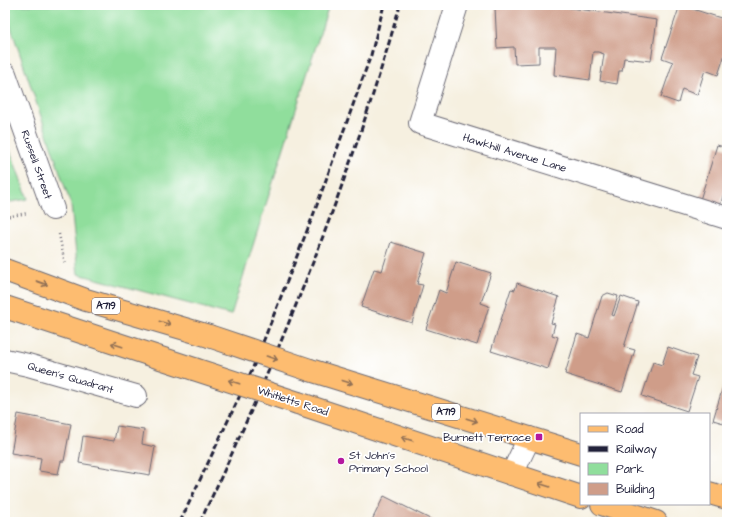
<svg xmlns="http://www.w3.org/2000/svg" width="732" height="527" font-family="'Architects Daughter',sans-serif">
  <rect width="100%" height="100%" fill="#fff"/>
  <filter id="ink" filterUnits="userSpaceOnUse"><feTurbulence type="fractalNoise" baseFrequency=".025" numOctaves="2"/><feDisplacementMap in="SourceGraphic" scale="8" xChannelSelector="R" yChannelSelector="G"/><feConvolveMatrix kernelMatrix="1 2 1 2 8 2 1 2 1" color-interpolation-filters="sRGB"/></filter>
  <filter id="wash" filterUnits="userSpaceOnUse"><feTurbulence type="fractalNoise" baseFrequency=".012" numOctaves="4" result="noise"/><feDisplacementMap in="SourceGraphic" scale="16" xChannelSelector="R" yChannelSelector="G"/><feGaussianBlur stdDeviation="0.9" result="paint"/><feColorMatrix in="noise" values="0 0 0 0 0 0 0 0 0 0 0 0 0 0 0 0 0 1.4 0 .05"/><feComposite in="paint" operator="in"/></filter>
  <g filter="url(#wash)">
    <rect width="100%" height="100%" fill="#f6f0e0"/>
    <path fill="#90de9c" stroke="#59806c" d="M 5,5 L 329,5 L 231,315 L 78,274 L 71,205 L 5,10 Z
      M 5,137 L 28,199 L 5,203 Z"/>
    <g id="blocks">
      <path fill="#cf9d89" d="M 549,5 L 657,20 L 651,61 L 624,58 L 622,71 L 619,71 L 617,84 L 600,81 L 604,54 L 598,52 L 593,52 L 590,80 L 554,75 L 556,47 L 539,47 L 539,63 L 515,64 L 514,47 L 497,48 L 495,7 Z
        M 680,5 L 727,20 L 727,48 L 718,75 L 705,70 L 697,95 L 682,89 L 678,103 L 661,97 L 673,62 L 662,58 Z
        M 717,145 L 727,148 L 727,183 L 720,206 L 700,200 Z
        M 391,242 L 426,253 L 417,284 L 423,285 L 412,323 L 361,307 L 374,269 L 382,271 Z
        M 456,262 L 491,273 L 481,303 L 489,306 L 477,345 L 426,329 L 439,290 L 446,293 Z
        M 517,283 L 559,297 L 551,323 L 555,324 L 552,335 L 558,337 L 548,369 L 491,351 L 511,289 L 515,290 Z
        M 608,293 L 618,296 L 612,315 L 614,316 L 621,296 L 638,302 L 624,347 L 635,350 L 622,392 L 565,374 L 577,334 L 589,338 L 602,296 Z
        M 668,347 L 697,357 L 691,375 L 698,377 L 687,411 L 642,396 L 653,362 L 662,365 Z
        M 725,380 L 727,381 L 727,424 L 713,420 Z
        M 18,414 L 71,424 L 64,461 L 61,461 L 58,474 L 39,471 L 41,458 L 11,453 Z
        M 117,426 L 144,430 L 142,444 L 155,447 L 150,475 L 79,463 L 83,436 L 114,441 Z
        M 384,496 L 436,522 L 371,522 Z"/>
    </g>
  </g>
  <g filter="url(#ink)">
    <use href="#blocks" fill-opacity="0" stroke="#6c6a75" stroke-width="1"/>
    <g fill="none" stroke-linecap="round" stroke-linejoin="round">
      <g stroke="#6c6a75" stroke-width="24">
        <g id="minor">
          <path id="s1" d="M 457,5 L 420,123 L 727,218"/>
          <path id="s2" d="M 5,74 L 53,209"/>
          <path id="s3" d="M 5,360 L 28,365 L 136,396"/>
          <path d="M 512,474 L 529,438"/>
        </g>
      </g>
      <g stroke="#6c6a75" stroke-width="24">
        <path id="major" d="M 5,270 L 86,300 L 209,336
          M 5,307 L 194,369
          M 310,370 L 581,454
          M 298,403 L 581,497
          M 709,493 L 727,498
          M 602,504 L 656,522"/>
      </g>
      <path stroke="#6c6a75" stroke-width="2.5" stroke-dasharray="1 3" stroke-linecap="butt" d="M 5,217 L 28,213
        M 59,234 L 65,264"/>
      <use href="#minor" stroke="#fff" stroke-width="22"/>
      <use href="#major" stroke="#fdbc6f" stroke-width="22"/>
      <path stroke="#22223b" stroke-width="3" stroke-dasharray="6 3" stroke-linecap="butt" d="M 180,522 L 252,370 L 314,213 L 371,55 L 384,5
        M 200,522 C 279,356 350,182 400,5"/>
      <g stroke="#6c6a75" stroke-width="24" stroke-linecap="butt">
        <path id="major-bridge" d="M 209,336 L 310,370
          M 194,369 L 298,403"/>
      </g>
      <use href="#major-bridge" stroke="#fdbc6f" stroke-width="22"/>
    </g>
    <defs><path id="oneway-shaft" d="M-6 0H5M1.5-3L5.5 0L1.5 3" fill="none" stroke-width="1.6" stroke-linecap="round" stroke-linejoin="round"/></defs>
    <g stroke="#906f55">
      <use href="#oneway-shaft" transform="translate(42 283) rotate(20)"/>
      <use href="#oneway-shaft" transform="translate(165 323) rotate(17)"/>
      <use href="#oneway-shaft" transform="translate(117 345) rotate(-162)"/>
      <use href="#oneway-shaft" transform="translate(272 358) rotate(19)"/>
      <use href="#oneway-shaft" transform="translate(234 382) rotate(-162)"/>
      <use href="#oneway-shaft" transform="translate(347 382) rotate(17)"/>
      <use href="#oneway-shaft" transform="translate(472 420) rotate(17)"/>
      <use href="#oneway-shaft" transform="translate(407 439) rotate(-162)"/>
      <use href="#oneway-shaft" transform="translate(544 485) rotate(-162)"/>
    </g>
  </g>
  <g fill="#b5179e" stroke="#fff" stroke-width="1.5">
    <rect x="535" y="433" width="8" height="8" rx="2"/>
    <circle cx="341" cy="461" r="4"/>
  </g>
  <g text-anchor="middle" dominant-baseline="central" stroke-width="3.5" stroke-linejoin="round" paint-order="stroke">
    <g fill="#fff" stroke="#646476" stroke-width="1">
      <rect x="92" y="298" width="28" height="16" rx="3"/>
      <rect x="432" y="404" width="28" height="16" rx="3"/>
    </g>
    <g font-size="10" font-weight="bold" fill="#22223b">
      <text x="106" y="306">A719</text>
      <text x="446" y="412">A719</text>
    </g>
    <g font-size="11" fill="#22223b" stroke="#fff">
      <text stroke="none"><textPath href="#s1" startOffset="223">Hawkhill Avenue Lane</textPath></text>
      <text stroke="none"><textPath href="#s2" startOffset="96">Russell Street</textPath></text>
      <text stroke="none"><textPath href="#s3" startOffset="68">Queen's Quadrant</textPath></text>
      <text transform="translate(293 401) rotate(18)">Whitletts Road</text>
    </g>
    <g font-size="11" fill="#22223b" stroke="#fff" text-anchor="end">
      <text x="531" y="437">Burnett Terrace</text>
      <text x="349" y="455" text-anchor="start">St John's<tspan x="349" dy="13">Primary School</tspan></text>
    </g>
  </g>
  <rect width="732" height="527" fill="none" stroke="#fff" stroke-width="20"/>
  <rect x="580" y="413" width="130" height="92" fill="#ffffff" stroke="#a7a7b1"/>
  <rect x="588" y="426" width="20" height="6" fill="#fdbc6f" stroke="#a7a7b1"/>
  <text x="616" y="433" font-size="12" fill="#22223b">Road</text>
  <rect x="588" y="446" width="20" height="6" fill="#22223b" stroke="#a7a7b1"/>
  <text x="616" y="453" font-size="12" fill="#22223b">Railway</text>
  <rect x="588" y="463" width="20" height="12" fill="#90de9c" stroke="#a7a7b1"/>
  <text x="616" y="473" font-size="12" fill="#22223b">Park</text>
  <rect x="588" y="483" width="20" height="12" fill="#cf9d89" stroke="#a7a7b1"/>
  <text x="616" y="493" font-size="12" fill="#22223b">Building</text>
</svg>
